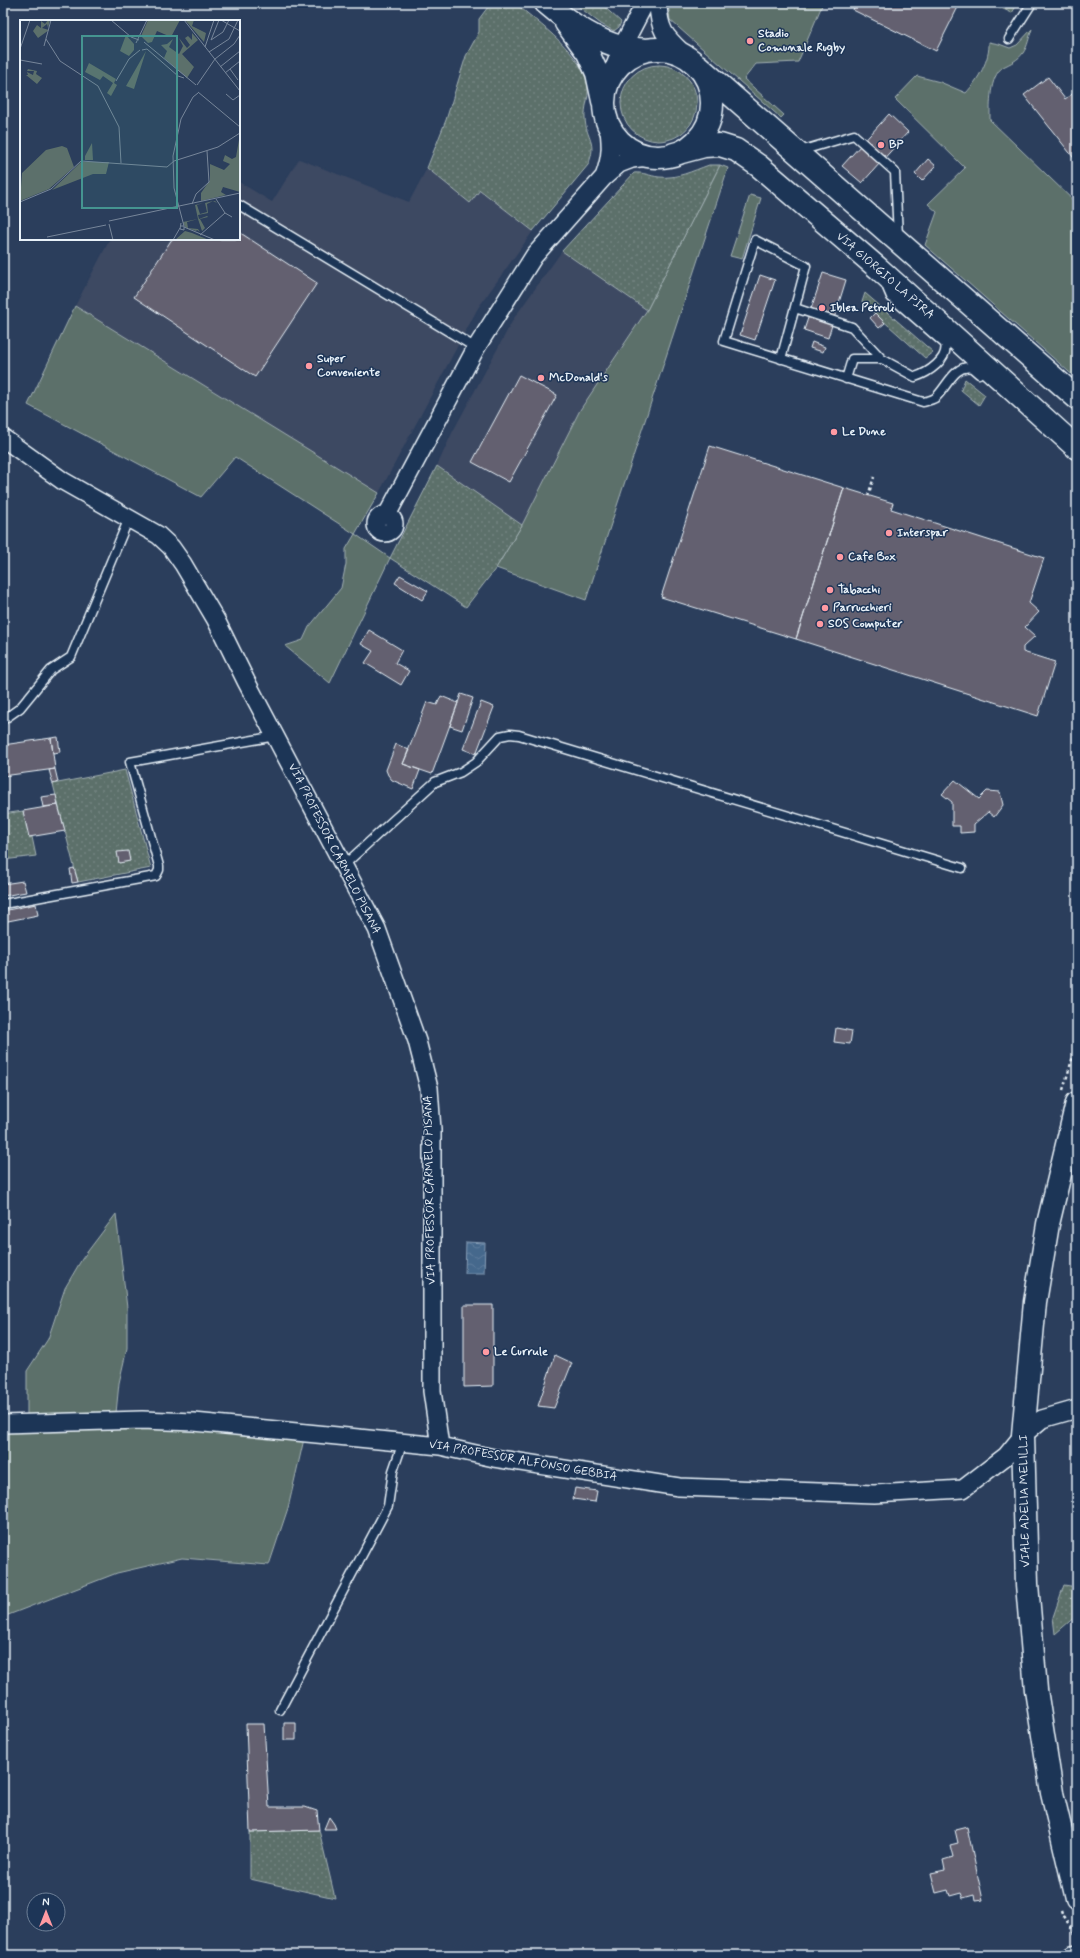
<svg xmlns="http://www.w3.org/2000/svg" width="1080" height="1958" font-family="Mynerve,sans-serif">
  <defs>
    <pattern id="garden-dots" width="8" height="8" patternUnits="userSpaceOnUse"><rect width="8" height="8" fill="#5c706b"/><path d="M2 2h.1M6 6h.1" fill="none" stroke="#738581" stroke-width="1.8" stroke-linecap="round"/></pattern>
    <pattern id="water-waves" width="16" height="10" patternUnits="userSpaceOnUse"><rect width="16" height="10" fill="#45678c"/><path d="M0 5q4-4 8 0t8 0" fill="none" stroke="#607d9d"/></pattern>
  </defs>
  <rect width="100%" height="100%" fill="#2b3e5c"/>
  <filter id="ink" filterUnits="userSpaceOnUse"><feTurbulence type="fractalNoise" baseFrequency=".025" numOctaves="2"/><feDisplacementMap in="SourceGraphic" scale="8" xChannelSelector="R" yChannelSelector="G"/><feConvolveMatrix kernelMatrix="1 2 1 2 8 2 1 2 1" color-interpolation-filters="sRGB"/></filter>
  <g filter="url(#ink)">
    <path fill="#3c4862" d="M 299,159 L 409,202 L 427,168 L 470,203 L 480,190 L 533,231 L 478,308 L 379,493 L 75,306 L 110,239 L 239,239 L 239,182 L 272,202 Z
      M 562,251 L 647,310 L 580,410 L 522,525 L 437,466 L 452,433 L 514,318 Z"/>
    <path fill="#5c706b" stroke="#a2b0b2" d="M 668,3 L 823,3 L 798,62 L 756,64 L 744,79 L 784,115 L 781,118 L 670,20 Z
      M 990,3 L 1018,3 L 1012,13 Z
      M 1032,29 C 1029,37 1028,46 1023,53 C 1018,60 1011,63 1003,67 C 989,77 990,105 990,120 L 1077,204 L 1077,379 L 925,245 L 937,212 L 928,204 L 965,168 L 895,99 L 917,76 L 940,82 L 966,93 C 978,80 990,60 989,42 L 999,44 L 1010,48 L 1017,45 Z
      M 720,165 L 728,168 L 586,600 L 496,568 L 522,525 L 580,410 L 647,310 Z
      M 750,195 L 761,198 L 742,259 L 730,256 Z
      M 75,306 L 379,493 L 355,534 L 390,558 L 330,683 L 285,646 L 303,640 L 309,627 L 341,588 L 346,564 L 346,549 L 355,534 L 235,457 L 201,497 L 28,405 Z
      M 116,1214 L 127,1308 L 127,1348 L 119,1383 L 116,1413 L 27,1416 L 27,1371 L 48,1339 L 65,1288 L 82,1259 Z
      M 158,1428 L 304,1439 L 288,1508 L 269,1565 L 182,1558 L 117,1573 L 3,1617 L 3,1430 Z"/>
    <path fill="url(#garden-dots)" stroke="#a2b0b2" d="M 491,3 L 515,3 C 538,23 585,55 588,88 C 589,98 584,108 585,118 C 586,140 598,141 588,165 L 533,231 L 480,190 L 470,203 L 427,168 L 446,120 L 466,56 L 479,32 L 479,19 Z
      M 574,3 L 600,3 L 621,22 L 619,27 L 614,31 L 601,24 Z
      M621 103a38 38 0 1 1 76 0a38 38 0 1 1-76 0Z
      M 709,165 L 720,165 L 647,310 L 562,251 L 634,173 C 643,172 650,176 659,177 C 677,179 692,171 709,165 Z
      M 865,293 L 933,352 L 925,358 L 862,302 Z
      M 965,379 L 985,395 L 979,405 L 961,390 Z
      M 437,466 L 522,525 L 496,568 L 466,607 L 390,558 Z
      M 125,770 L 151,868 L 78,882 L 53,784 Z
      M 23,811 L 29,837 L 32,837 L 36,856 L 3,860 L 3,814 Z
      M 1064,1585 L 1077,1587 L 1077,1615 L 1055,1634 L 1053,1617 Z
      M 319,1830 L 335,1898 L 250,1879 L 250,1832 Z"/>
    <path fill="url(#water-waves)" stroke="#869eb7" d="M 466,1242 L 485,1243 L 484,1273 L 465,1273 Z"/>
    <path fill="#646170" stroke="#e8f1f8" d="M 856,3 L 955,3 L 959,5 L 936,51 L 853,10 Z
      M 1048,77 L 1065,99 L 1072,94 L 1077,100 L 1077,162 L 1024,95 Z
      M 889,114 L 908,132 L 862,183 L 842,166 Z
      M 928,159 L 936,166 L 922,181 L 915,174 Z
      M 239,232 L 317,283 L 255,377 L 134,297 L 172,239 L 239,239 Z
      M 823,273 L 846,280 L 828,338 L 804,330 Z
      M 760,275 L 775,280 L 755,340 L 740,335 Z
      M 875,313 L 885,323 L 879,328 L 870,318 Z
      M 812,342 L 825,347 L 823,352 L 810,348 Z
      M 519,375 L 557,395 L 509,482 L 472,462 Z
      M 710,446 L 844,488 L 796,639 L 661,597 Z
      M 844,488 L 893,503 L 891,509 L 1044,558 L 1029,603 L 1039,612 L 1025,627 L 1035,636 L 1023,647 L 1023,652 L 1055,662 L 1038,716 L 796,639 Z
      M 400,575 L 428,591 L 422,600 L 395,583 Z
      M 369,630 L 402,650 L 395,663 L 409,671 L 401,685 L 365,663 L 373,651 L 361,644 Z
      M 461,694 L 473,698 L 462,730 L 450,726 Z
      M 441,696 L 458,703 L 432,774 L 403,764 L 427,702 L 437,705 Z
      M 481,702 L 494,707 L 476,754 L 463,749 Z
      M 58,737 L 60,752 L 53,753 L 51,738 Z
      M 51,738 L 55,769 L 3,776 L 3,745 Z
      M 396,744 L 409,750 L 403,764 L 420,770 L 413,789 L 392,780 L 388,775 L 386,770 Z
      M 55,769 L 58,782 L 53,784 L 49,770 Z
      M 955,780 L 979,799 L 987,791 L 1000,792 L 1003,805 L 994,817 L 988,812 L 974,824 L 974,832 L 960,833 L 960,826 L 952,826 L 952,802 L 942,794 Z
      M 56,795 L 58,805 L 43,807 L 41,797 Z
      M 58,805 L 65,831 L 29,837 L 23,811 Z
      M 128,851 L 130,861 L 119,863 L 117,852 Z
      M 74,868 L 78,882 L 72,883 L 70,869 Z
      M 23,881 L 26,892 L 3,896 L 3,884 Z
      M 36,904 L 38,915 L 3,922 L 3,911 Z
      M 836,1028 L 852,1031 L 850,1044 L 834,1042 Z
      M 464,1305 L 493,1305 L 493,1386 L 464,1387 Z
      M 555,1355 L 572,1363 L 554,1408 L 538,1406 Z
      M 575,1488 L 597,1491 L 595,1502 L 573,1499 Z
      M 284,1723 L 296,1723 L 296,1740 L 284,1740 Z
      M 246,1724 L 264,1724 L 269,1807 L 305,1807 L 317,1811 L 319,1830 L 250,1832 Z
      M 329,1817 L 334,1824 L 336,1829 L 324,1829 Z
      M 967,1827 L 983,1900 L 975,1901 L 974,1895 L 963,1898 L 961,1893 L 950,1896 L 948,1890 L 936,1893 L 931,1873 L 945,1870 L 943,1860 L 953,1857 L 950,1845 L 958,1843 L 955,1830 Z"/>
    <g fill="none" stroke-linecap="round" stroke-linejoin="round">
      <g stroke="#e8f1f8" stroke-width="11">
        <path id="lane" d="M 1009,39 L 1032,3
          M 800,151 L 854,135 L 895,172 L 898,237
          M 239,205 L 476,348
          M 795,308 L 852,327 L 882,359 L 915,377 C 928,373 949,359 945,344 L 891,297 L 885,283
          M 781,359 L 806,266 L 755,240 L 724,341 L 923,402 C 927,401 932,400 935,398 C 946,389 955,363 972,368 L 979,374
          M 846,379 L 852,359 L 882,359
          M 3,720 L 20,708 L 51,670 L 71,657 L 129,518
          M 343,866 L 435,782 L 461,772 L 476,762 L 500,736 L 510,734 L 519,735 L 962,868
          M 3,904 L 156,876 L 159,870 L 159,866 L 130,762 L 276,736
          M 280,1710 L 388,1506 L 393,1471 L 403,1442"/>
      </g>
      <g stroke="#e8f1f8" stroke-width="20">
        <path id="street" d="M 658,3 C 659,33 666,37 687,57
          M 609,82 L 622,47 L 645,3
          M 604,177 C 612,155 611,144 608,122
          M 3,438 L 63,481 L 158,535 L 171,547 L 183,564 L 216,620 L 246,681 L 377,929 L 417,1041 L 429,1088 L 432,1130 L 432,1391 L 440,1446
          M376 524a9 9 0 1 1 18 0a9 9 0 1 1-18 0Z
          M 387,515 L 476,348 L 534,256 L 603,178 L 619,164 L 632,159 L 654,156
          M 3,1424 L 142,1420 L 194,1422 L 440,1446 L 494,1458 L 679,1487 L 874,1494 L 963,1489 L 1006,1456 L 1023,1435 L 1042,1419 L 1077,1409
          M 1072,1955 L 1077,1954"/>
      </g>
      <g stroke="#e8f1f8" stroke-width="25">
        <path id="secondary" d="M 546,3 C 567,21 594,40 621,47 C 630,49 639,49 648,50
          M 566,23 L 588,53 L 597,73 L 603,101
          M604 103a54 54 0 1 1 108 0a54 54 0 1 1-108 0Z
          M 697,65 L 1077,398
          M 674,154 L 704,146 L 720,145 L 736,150 L 759,166 L 879,269 L 1077,448
          M 1077,1103 L 1048,1224 L 1035,1302 L 1023,1435 L 1027,1584 L 1036,1690 L 1052,1793 L 1077,1899"/>
      </g>
      <path stroke="#e8f1f8" stroke-width="2.5" stroke-dasharray="3 3" stroke-linecap="butt" d="M 868,496 L 874,477
        M 1063,1090 L 1077,1043
        M 1061,1911 L 1063,1917 L 1077,1936"/>
      <use href="#lane" stroke="#1d3557" stroke-width="8"/>
      <use href="#street" stroke="#1d3557" stroke-width="17"/>
      <use href="#secondary" stroke="#1d3557" stroke-width="22"/>
    </g>
  </g>
  <g fill="#ff9aa2" stroke="#1d3557" stroke-width="1.5">
    <circle cx="750" cy="41" r="4"/>
    <circle cx="881" cy="145" r="4"/>
    <circle cx="822" cy="308" r="4"/>
    <circle cx="309" cy="366" r="4"/>
    <circle cx="541" cy="378" r="4"/>
    <circle cx="834" cy="432" r="4"/>
    <circle cx="889" cy="533" r="4"/>
    <circle cx="840" cy="557" r="4"/>
    <circle cx="830" cy="590" r="4"/>
    <circle cx="825" cy="608" r="4"/>
    <circle cx="820" cy="624" r="4"/>
    <circle cx="486" cy="1352" r="4"/>
  </g>
  <g text-anchor="middle" dominant-baseline="central" stroke-width="3" stroke-linejoin="round" paint-order="stroke">
    <g font-size="12" font-weight="bold" fill="#e8f1f8" stroke="#1d3557" text-anchor="start">
      <text x="758" y="34">Stadio<tspan x="758" dy="14">Comunale Rugby</tspan></text>
      <text x="889" y="145">BP</text>
      <text x="830" y="308">Iblea Petroli</text>
      <text x="317" y="359">Super<tspan x="317" dy="14">Conveniente</tspan></text>
      <text x="549" y="378">McDonald's</text>
      <text x="842" y="432">Le Dune</text>
      <text x="897" y="533">Interspar</text>
      <text x="848" y="557">Cafe Box</text>
      <text x="838" y="590">Tabacchi</text>
      <text x="833" y="608">Parrucchieri</text>
      <text x="828" y="624">SOS Computer</text>
      <text x="494" y="1352">Le Currule</text>
    </g>
    <g font-size="12" fill="#e8f1f8" stroke="#1d3557">
      <text transform="translate(885 276) rotate(41)">VIA GIORGIO LA PIRA</text>
      <text transform="translate(334 849) rotate(63)">VIA PROFESSOR CARMELO PISANA</text>
      <text transform="translate(430 1190) rotate(-91)">VIA PROFESSOR CARMELO PISANA</text>
      <text transform="translate(523 1461) rotate(10)">VIA PROFESSOR ALFONSO GEBBIA</text>
      <text transform="translate(1025 1501) rotate(-91)">VIALE ADELIA MELILLI</text>
    </g>
  </g>
  <g transform="translate(20 20)">
    <rect width="220" height="220" fill="#2b3e5c"/>
    <path d="M 128,0 L 160,0 L 151,17 L 137,11 L 132,22 L 128,23 L 131,26 L 121,16 ZM 165,0 L 174,0 L 172,6 L 186,13 L 184,22 ZM 172,13 L 178,20 L 162,34 L 174,47 L 167,58 L 144,38 L 147,31 L 141,25 L 147,24 L 153,19 L 149,27 L 159,34 L 163,26 L 159,18 L 167,28 L 170,25 L 165,18 L 168,16 L 172,20 ZM 126,31 L 114,69 L 106,66 ZM 69,43 L 96,59 L 94,63 L 97,65 L 91,76 L 87,73 L 93,63 L 83,56 L 80,60 L 65,52 ZM 220,114 L 220,172 L 203,167 L 201,172 L 206,175 L 181,181 L 181,173 L 190,160 L 190,144 L 204,150 L 210,144 L 203,141 L 205,135 L 212,139 L 216,137 ZM 72,123 L 73,140 L 65,140 L 65,136 ZM 42,126 L 47,128 L 54,147 L 29,169 L 0,181 L 2,153 L 26,130 ZM 61,142 L 89,142 L 86,154 L 73,154 L 32,170 ZM 165,211 L 172,213 L 189,220 L 155,220 Z" fill="#5c706b"/>
    <path d="M 28,0 L 30,0 L 28,8 L 27,4 L 22,8 L 29,10 L 18,18 L 13,11 L 17,5 L 21,8 L 21,1 L 25,4 ZM 106,15 L 114,24 L 114,30 L 109,36 L 100,31 ZM 8,49 L 17,51 L 16,54 L 22,58 L 17,64 L 6,55 L 8,55 L 7,52 L 13,55 L 14,51 L 7,51 ZM 193,181 L 195,181 L 197,183 L 193,181 L 187,184 L 188,193 L 178,195 L 179,199 L 187,196 L 188,197 L 180,199 L 185,208 L 182,211 L 178,199 L 167,202 L 168,208 L 178,209 L 180,212 L 177,210 L 176,211 L 167,208 L 165,207 L 163,202 L 178,199 L 175,185 L 183,183 L 177,185 L 180,194 L 187,192 L 185,183 Z" fill="#5c706b"/>
    <path fill="none" stroke="#77869a" stroke-width="1" d="M 91,0 L 111,17 L 119,20M 164,0 L 220,71M 201,0 L 220,11M 26,19 L 40,41 L 78,66 L 99,107 L 101,143M 191,20 L 203,12 L 209,0M 191,20 L 199,0M 124,22 L 176,65M 116,23 L 127,0M 24,26 L 31,0M 185,27 L 194,0M 0,29 L 10,0M 122,30 L 127,29 L 158,56 L 164,58M 189,32 L 209,19 L 218,0M 0,40 L 22,44M 200,47 L 220,31M 210,49 L 218,60M 205,53 L 220,41M 96,61 L 109,39 L 120,30M 177,65 L 195,39 L 214,24 L 220,15M 178,72 L 220,107M 206,74 L 213,80 L 220,75M 196,179 L 205,193 L 212,197M 0,182 L 31,169 L 61,141 L 147,147 L 154,141 L 198,127 L 220,113M 172,184 L 176,174 L 189,162 L 187,131M 89,201 L 220,173M 89,204 L 93,220M 161,206 L 164,206 L 164,210 L 160,209 L 161,203M 164,206 L 154,168 L 153,136 L 161,99 L 173,77 L 178,73M 164,207 L 195,220M 180,215 L 205,193M 27,217 L 86,205M 153,220 L 160,208"/>
    <path fill="#459590" fill-opacity="0.15" stroke="#459590" stroke-width="2" d="M 62,16 L 157,16 L 157,188 L 62,188 Z"/>
    <rect width="220" height="220" fill="none" stroke="#e8f1f8" stroke-width="2"/>
  </g>
  <rect width="1080" height="1958" fill="none" stroke="#1d3557" stroke-width="16"/>
  <rect x="8" y="8" width="1064" height="1942" fill="none" stroke="#e8f1f8" stroke-width="1.5" filter="url(#ink)"/>
  <g transform="translate(46 1912)"><circle r="19" fill="#1d3557" stroke="#6e8097"/>
  <path d="M0-3L7 15L0 10L-7 15Z" fill="#ff9aa2"/>
  <text y="-6" font-size="11" font-weight="bold" text-anchor="middle" fill="#e8f1f8">N</text>
  </g>
</svg>
